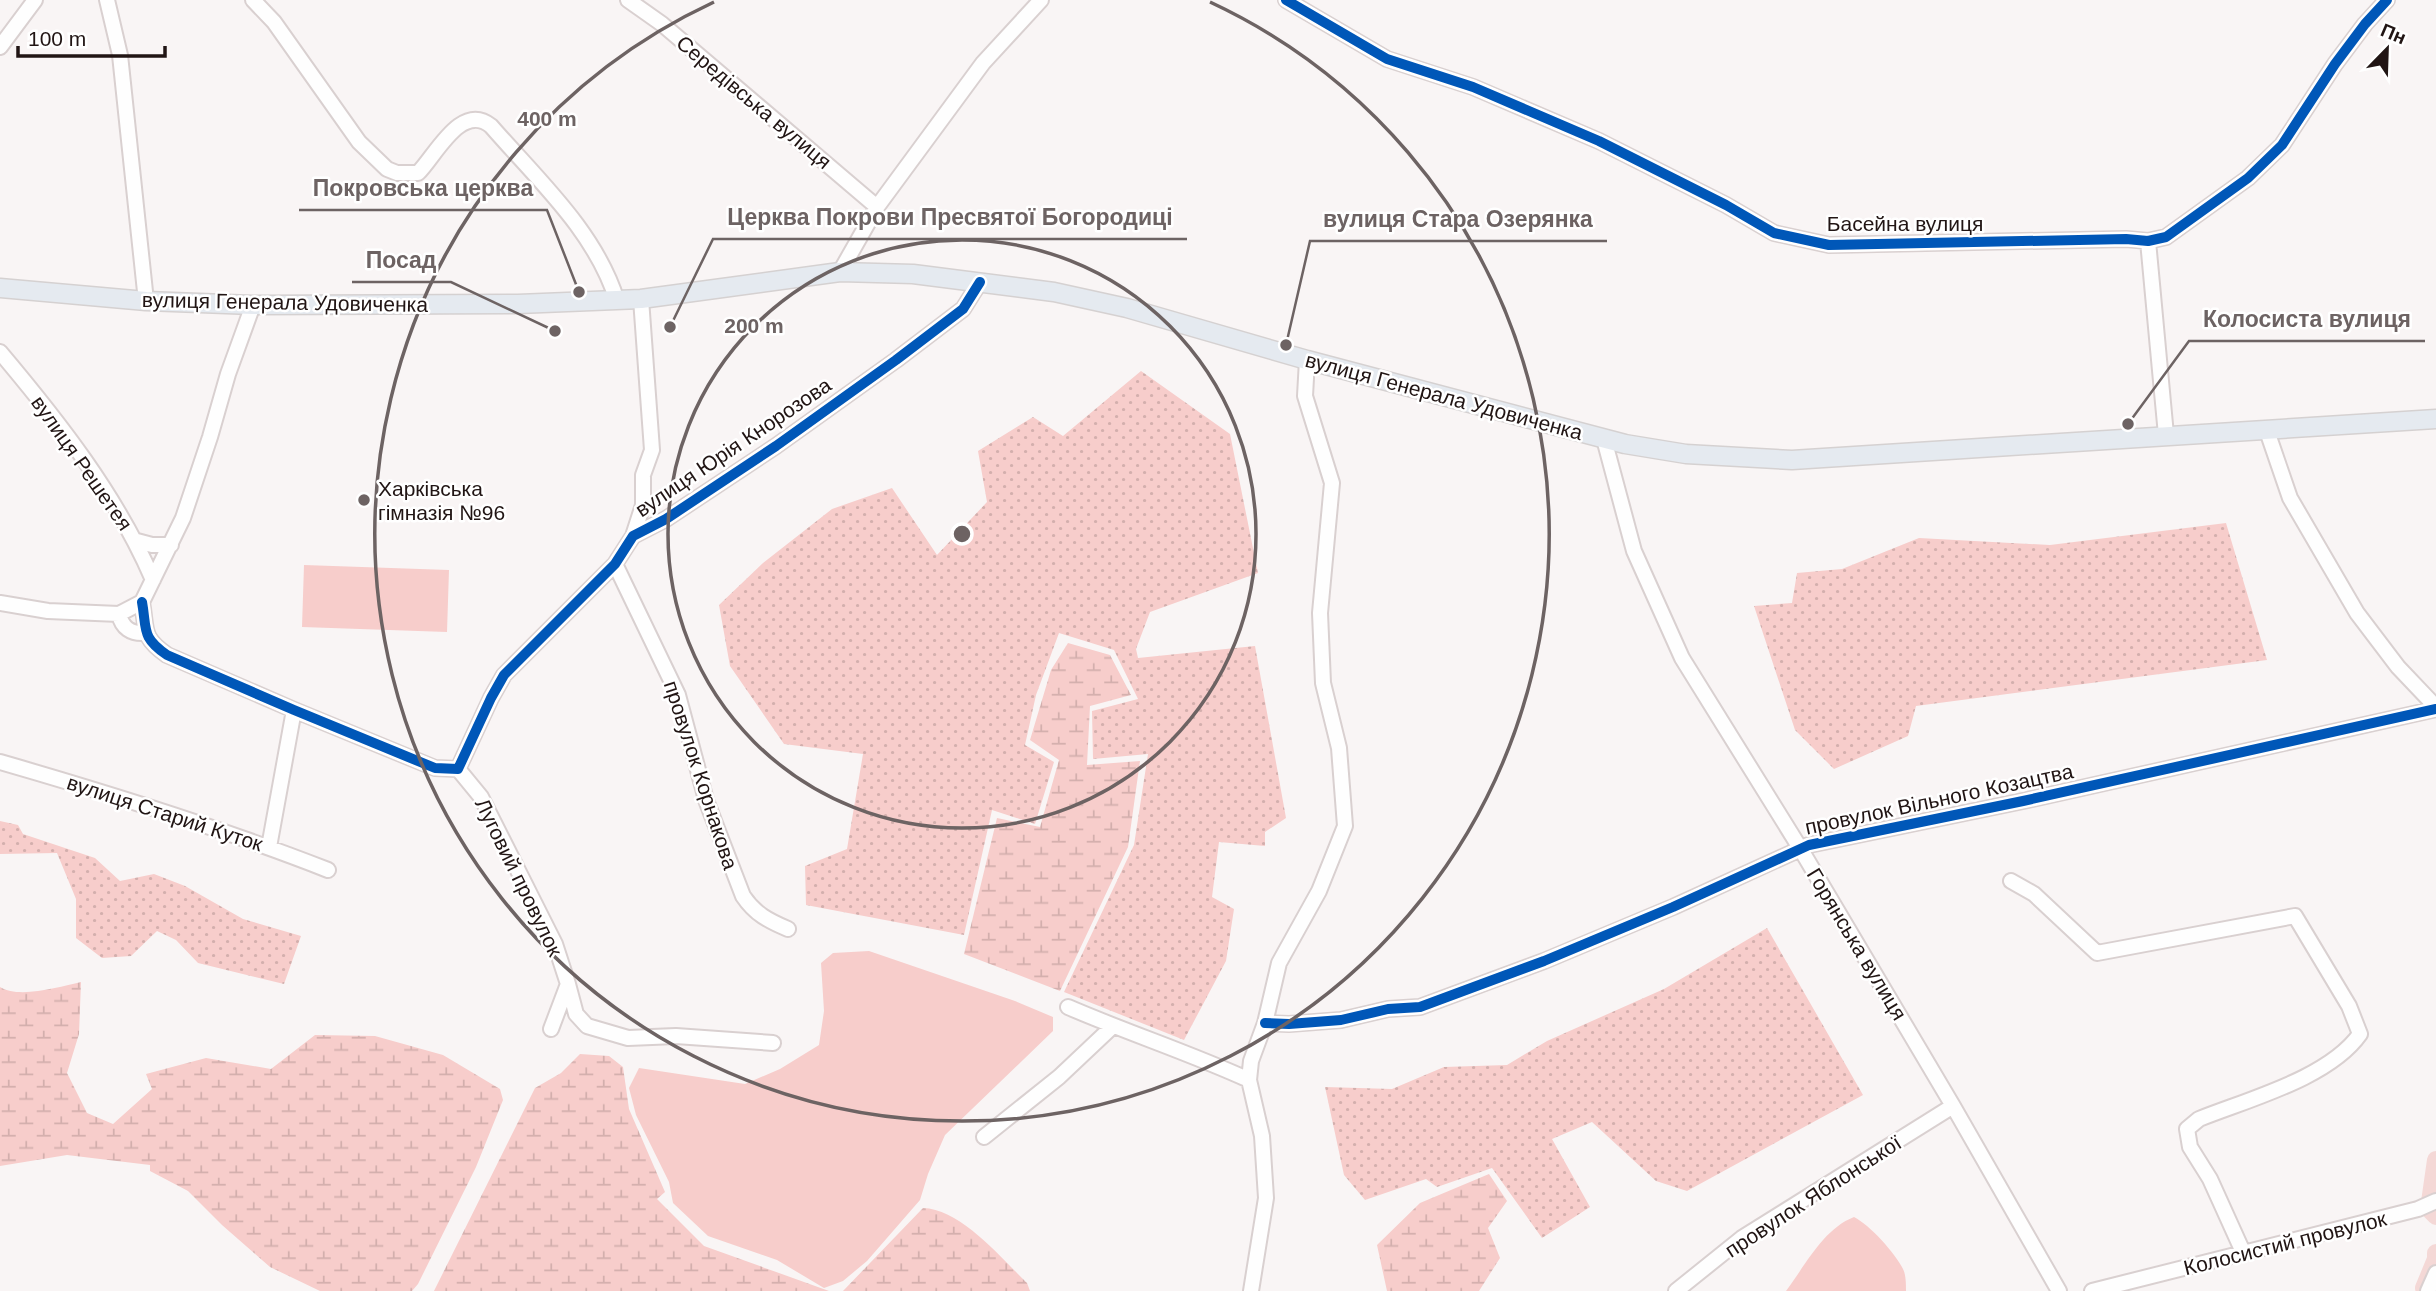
<svg xmlns="http://www.w3.org/2000/svg" width="2436" height="1291" font-family="Helvetica,sans-serif">
  <defs>
    <pattern id="wetland-marsh" width="20" height="14" patternUnits="userSpaceOnUse" patternTransform="scale(1.75)"><rect width="20" height="14" fill="#f7cdcb"/><path d="M1 5h8M5 5V1M11 12h8M15 12V8" fill="none" stroke="#d3afad"/></pattern>
    <pattern id="park-dots" width="8" height="8" patternUnits="userSpaceOnUse" patternTransform="scale(1.75)"><rect width="8" height="8" fill="#f7cdcb"/><path d="M2 2h.1M6 6h.1" fill="none" stroke="#d3afad" stroke-width="1.8" stroke-linecap="round"/></pattern>
  </defs>
  <rect width="100%" height="100%" fill="#f9f5f5"/>
  <path fill="#f7cdcb" d="M 304,565 L 449,570 L 447,632 L 302,627 Z
    M 869,951 L 1015,1001 L 1053,1017 L 1053,1031 L 945,1135 L 928,1174 L 920,1200 L 867,1261 L 843,1281 L 824,1288 L 777,1260 L 708,1236 L 673,1203 L 669,1182 L 636,1115 L 629,1088 L 639,1068 L 745,1084 L 780,1069 L 819,1045 L 824,1011 L 821,963 L 833,953 Z
    M 1854,1217 C 1870,1225 1895,1253 1903,1269 C 1906,1275 1906,1284 1906,1291 L 1786,1291 C 1805,1266 1823,1229 1854,1217 Z"/>
  <path fill="url(#wetland-marsh)" d="M 1068,643 L 1110,655 L 1131,695 L 1090,706 L 1087,765 L 1140,761 L 1128,847 L 1060,991 L 964,954 L 997,818 L 1040,827 L 1059,760 L 1030,740 L 1051,670 Z
    M 81,982 L 79,1034 L 67,1073 L 87,1113 L 113,1124 L 152,1089 L 146,1074 L 206,1058 L 271,1069 L 315,1035 L 375,1036 L 443,1055 L 500,1089 L 503,1100 L 476,1167 L 418,1284 L 412,1291 L 320,1291 L 270,1267 L 222,1225 L 188,1191 L 150,1171 L 150,1165 L 67,1155 L 0,1166 L 0,987 C 19,999 59,987 81,982 Z
    M 580,1054 L 609,1056 L 623,1067 L 629,1109 L 665,1192 L 657,1199 L 704,1246 L 829,1291 L 434,1291 L 535,1088 L 561,1073 Z
    M 1489,1174 L 1507,1201 L 1488,1228 L 1500,1258 L 1479,1291 L 1387,1291 L 1377,1245 L 1420,1203 Z
    M 923,1208 C 961,1209 1001,1258 1027,1283 L 1030,1291 L 843,1291 Z"/>
  <path fill="url(#park-dots)" d="M 1141,371 L 1230,434 L 1258,573 L 1150,612 L 1136,649 L 1138,658 L 1255,646 L 1286,818 L 1265,832 L 1265,846 L 1219,842 L 1212,897 L 1234,909 L 1226,961 L 1184,1040 L 1064,992 L 1134,845 L 1148,754 L 1093,759 L 1092,711 L 1138,699 L 1114,650 L 1059,633 L 1036,695 L 1025,745 L 1054,762 L 1035,824 L 992,810 L 964,935 L 806,905 L 805,866 L 847,849 L 863,754 L 784,744 L 730,666 L 719,605 L 763,563 L 832,509 L 892,488 L 937,555 L 987,502 L 978,451 L 1033,417 L 1063,436 Z
    M 2226,523 L 2267,660 L 1916,706 L 1908,736 L 1834,769 L 1795,730 L 1754,606 L 1792,603 L 1797,573 L 1842,569 L 1919,538 L 2050,545 Z
    M 0,821 L 18,825 L 23,834 L 95,858 L 120,881 L 154,874 L 185,886 L 243,919 L 301,936 L 284,984 L 198,963 L 176,940 L 157,931 L 131,956 L 102,958 L 76,938 L 76,899 L 57,853 L 0,854 Z
    M 1767,928 L 1863,1095 L 1687,1191 L 1656,1181 L 1592,1122 L 1552,1139 L 1590,1207 L 1542,1238 L 1492,1168 L 1437,1187 L 1426,1179 L 1365,1200 L 1344,1175 L 1325,1087 L 1392,1089 L 1444,1067 L 1507,1065 L 1547,1041 L 1664,989 Z"/>
  <g fill="none" stroke-linecap="round" stroke-linejoin="round">
    <path stroke="#f4d8d6" stroke-width="18" d="M 2436,1160 L 2429,1209 L 2436,1216
      M 2424,1288 L 2436,1259 L 2436,1253"/>
    <g stroke="#d9d0d0" stroke-width="18">
      <path id="minor" d="M 107,0 L 120,55 L 146,301
        M 253,0 L 274,22 L 359,142 L 387,169 L 397,173 L 418,173 C 436,155 461,102 491,126 C 537,179 596,232 617,301
        M 628,0 L 662,24 L 877,207
        M 1286,0 L 1387,59 L 1473,87 L 1599,141 L 1726,205 L 1774,233 L 1829,245 L 2126,239 L 2148,241 L 2166,237 L 2248,178 L 2282,145 L 2335,64 L 2365,24 L 2387,0
        M 0,47 L 35,0
        M 2148,241 L 2166,435
        M 840,272 L 877,207 L 983,63 L 1041,0
        M 0,352 C 59,422 117,496 153,580
        M 2267,431 L 2290,498 L 2357,613 L 2398,667 L 2436,707
        M 1604,439 L 1634,551 L 1682,658 L 1800,848 L 1953,1106 L 2059,1291
        M 633,536 L 643,505 L 643,475 L 652,450 L 641,299
        M 137,541 L 152,545 L 171,545
        M 615,564 L 678,695 L 706,800 L 743,896 C 755,914 769,921 788,929
        M 142,602 C 147,630 141,637 167,655 L 294,710 L 435,768 L 458,769 L 491,698 L 504,675 L 615,564 L 633,536 L 666,519 L 776,446 L 896,360 L 963,309 L 980,282
        M 142,602 L 183,518 L 210,437 L 228,374 L 253,305
        M 0,603 L 48,611 L 119,614 L 142,602
        M 119,614 C 122,628 131,634 145,633
        M 0,762 C 111,794 221,828 328,870
        M 458,769 L 481,797 L 555,944 L 568,984 L 551,1029
        M 269,847 L 294,710
        M 2011,881 L 2034,894 L 2097,953 L 2295,916 L 2349,1006 L 2360,1034 C 2329,1078 2249,1099 2199,1119 L 2187,1129 L 2190,1147 L 2210,1179 L 2243,1252
        M 568,984 L 576,1014 L 587,1026 L 628,1038 L 676,1036 L 773,1043
        M 1068,1007 C 1128,1033 1190,1053 1249,1080
        M 1265,1023 L 1289,1024 L 1341,1020 L 1388,1009 L 1420,1007 L 1544,961 L 1673,907 L 1809,845 L 2023,801 L 2436,709
        M 984,1137 L 1059,1077 L 1112,1027
        M 1251,1291 L 1266,1198 L 1262,1136 L 1249,1080 L 1251,1061 L 1265,1023 L 1279,963 L 1319,891 L 1345,826 L 1339,748 L 1323,683 L 1320,613 L 1332,483 L 1305,396 L 1307,360
        M 1676,1291 L 1742,1238 L 1953,1106
        M 2092,1291 L 2418,1209 L 2436,1201
        M 2428,1291 L 2436,1273"/>
    </g>
    <g stroke="#d5d1d1" stroke-width="21">
      <path id="major" d="M 0,288 L 146,301 L 253,305 L 518,304 L 641,299 L 840,272 L 913,274 L 1054,292 L 1127,308 L 1307,360 L 1625,444 L 1686,454 L 1792,460 L 2436,419"/>
    </g>
    <use href="#minor" stroke="#fefefe" stroke-width="14"/>
    <use href="#major" stroke="#e5eaf0" stroke-width="18"/>
    <g stroke="#fff" stroke-width="15">
      <path id="cycleway" d="M 1286,0 L 1387,59 L 1473,87 L 1599,141 L 1726,205 L 1774,233 L 1829,245 L 2126,239 L 2148,241 L 2166,237 L 2248,178 L 2282,145 L 2335,64 L 2365,24 L 2387,0
        M 142,602 C 147,630 141,637 167,655 L 294,710 L 435,768 L 458,769 L 491,698 L 504,675 L 615,564 L 633,536 L 666,519 L 776,446 L 896,360 L 963,309 L 980,282
        M 1265,1023 L 1289,1024 L 1341,1020 L 1388,1009 L 1420,1007 L 1544,961 L 1673,907 L 1809,845 L 2023,801 L 2436,709"/>
    </g>
    <use href="#cycleway" stroke="#0057b8" stroke-width="10"/>
  </g>
  <g fill="none" stroke="#6d6363" stroke-width="3.5">
    <circle cx="962" cy="534" r="294"/>
    <path d="M1210 2A587 587 0 1 1 714 2"/>
  </g>
  <circle fill="#6d6363" stroke="#fff" stroke-width="2.5" cx="364" cy="500" r="7"/>
  <g text-anchor="middle" dominant-baseline="central" stroke-width="5" stroke-linejoin="round" paint-order="stroke">
    <g font-size="21" fill="#211514" stroke="#fff">
      <text transform="translate(754 102) rotate(40)">Середівська вулиця</text>
      <text x="1905" y="223">Басейна вулиця</text>
      <text transform="translate(285 302) rotate(1)">вулиця Генерала Удовиченка</text>
      <text transform="translate(1444 396) rotate(15)">вулиця Генерала Удовиченка</text>
      <text transform="translate(733 447) rotate(-34)">вулиця Юрія Кнорозова</text>
      <text transform="translate(82 463) rotate(55)">вулиця Решетея</text>
      <text transform="translate(701 775) rotate(72)">провулок Корнакова</text>
      <text transform="translate(1939 799) rotate(-12)">провулок Вільного Козацтва</text>
      <text transform="translate(165 813) rotate(18)">вулиця Старий Куток</text>
      <text transform="translate(519 877) rotate(64)">Луговий провулок</text>
      <text transform="translate(1857 944) rotate(59)">Горянська вулиця</text>
      <text transform="translate(1813 1196) rotate(-33)">провулок Яблонської</text>
      <text transform="translate(2285 1243) rotate(-14)">Колосистий провулок</text>
    </g>
    <g font-size="21" fill="#211514" stroke="#fff" text-anchor="start">
      <text x="378" y="488">Харківська<tspan x="378" dy="24">гімназія №96</tspan></text>
    </g>
  </g>
  <circle cx="962" cy="534" r="10" fill="#6d6363" stroke="#fff" stroke-width="3.5"/>
  <g font-size="21" text-anchor="middle" font-weight="bold" fill="#6d6363" stroke="#fff" stroke-width="5" stroke-linejoin="round" paint-order="stroke">
    <text x="547" y="126">400 m</text>
    <text x="754" y="333">200 m</text>
  </g>
  <path fill="none" stroke="#6d6363" stroke-width="2.5" d="M579 292L547 210H299M670 327L713 239H1187M1286 345L1310 241H1607M555 331L451 282H352M2128 424L2189 341H2425"/>
  <g fill="#6d6363" stroke="#fff" stroke-width="2.5">
    <circle cx="579" cy="292" r="7"/>
    <circle cx="670" cy="327" r="7"/>
    <circle cx="1286" cy="345" r="7"/>
    <circle cx="555" cy="331" r="7"/>
    <circle cx="2128" cy="424" r="7"/>
  </g>
  <g font-size="23" text-anchor="middle" font-weight="bold" fill="#6d6363" stroke="#fff" stroke-width="5" stroke-linejoin="round" paint-order="stroke">
    <text x="423" y="196">Покровська церква</text>
    <text x="950" y="225">Церква Покрови Пресвятої Богородиці</text>
    <text x="1458" y="227">вулиця Стара Озерянка</text>
    <text x="401" y="268">Посад</text>
    <text x="2307" y="327">Колосиста вулиця</text>
  </g>
  <g transform="translate(2387 49) rotate(23)" stroke="#ffffff" stroke-width="5" paint-order="stroke">
  <path d="M0-5L12 26L0 18L-12 26Z" fill="#211514"/>
  <text y="-10" font-size="19" font-weight="bold" text-anchor="middle" fill="#211514">Пн</text>
  </g>
  <path d="M18 46v10h147v-10" fill="none" stroke="#211514" stroke-width="3.5"/>
  <text x="28" y="46" font-size="21" fill="#211514" stroke="#ffffff" stroke-width="5" paint-order="stroke">100 m</text>
</svg>
